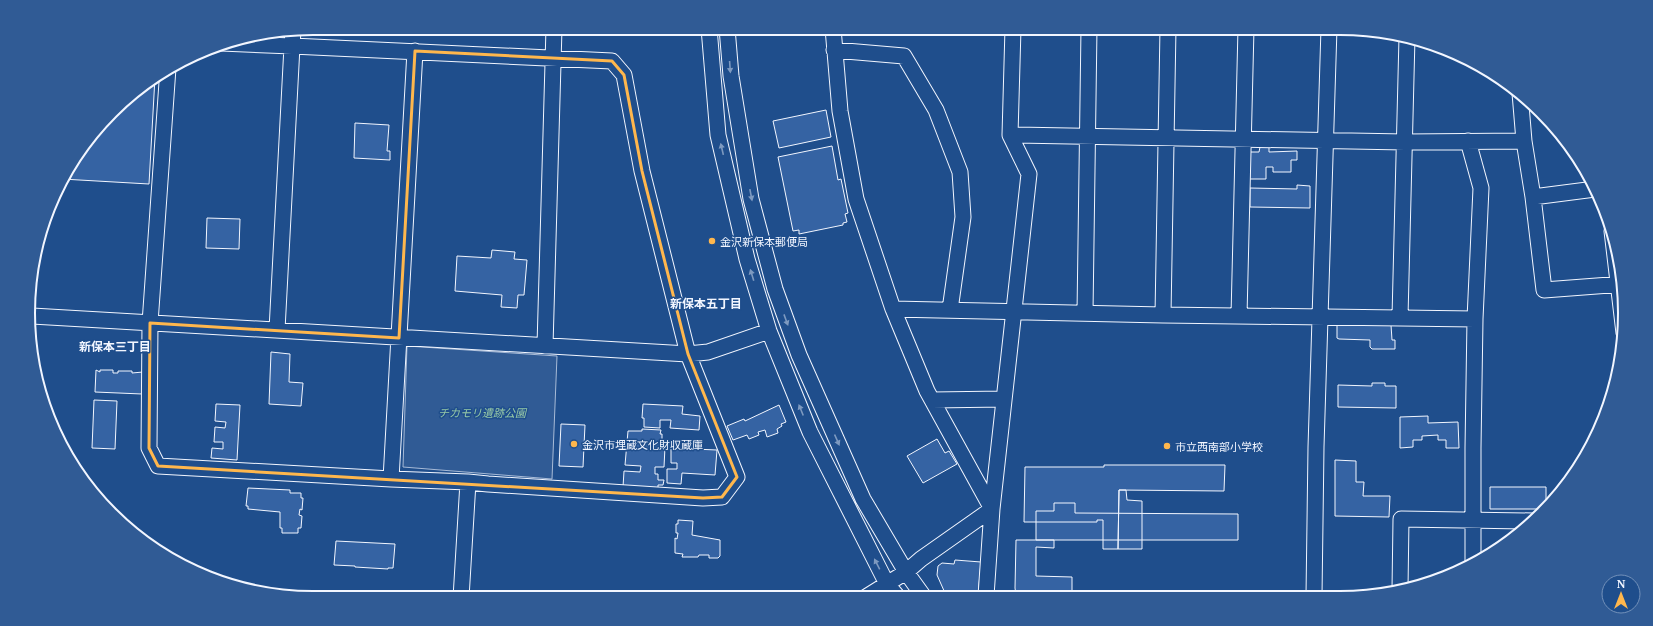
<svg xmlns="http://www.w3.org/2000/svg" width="1653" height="626" font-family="'Noto Serif','Noto Sans JP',serif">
  <rect width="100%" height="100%" fill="#1f4e8c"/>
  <path fill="#305b95" stroke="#a8bbd7" d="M 407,346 L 557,356 L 552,479 L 403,467 Z"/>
  <path fill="#3563a3" stroke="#f2f6ff" d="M 155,77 L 149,184 L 62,179 L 66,171 L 125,99 Z
    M 826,110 L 831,137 L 779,148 L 773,121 Z
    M 355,123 L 389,125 L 387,151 L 390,151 L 390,160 L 354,158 Z
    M 832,146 L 838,180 L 841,179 L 848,213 L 845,214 L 847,222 L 843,223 L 843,225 L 799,234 L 799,230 L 793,231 L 778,157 Z
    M 1260,147 L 1269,147 L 1269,152 L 1297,151 L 1297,160 L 1291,160 L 1291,172 L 1273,172 L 1273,167 L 1266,167 L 1266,179 L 1249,179 L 1249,152 L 1259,152 Z
    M 1297,185 L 1310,186 L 1310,208 L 1250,207 L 1250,188 L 1297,189 Z
    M 207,218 L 240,219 L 239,249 L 206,248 Z
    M 492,250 L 515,252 L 514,259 L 527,260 L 524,295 L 518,295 L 517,308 L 501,307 L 502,295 L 455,291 L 457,256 L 491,258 Z
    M 1337,324 L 1391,325 L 1392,340 L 1395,340 L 1395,349 L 1372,349 L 1370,347 L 1370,340 L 1339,339 L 1337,338 Z
    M 271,352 L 290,354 L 289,382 L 303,383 L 301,406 L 269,404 Z
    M 96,370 L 100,372 L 100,370 L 113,370 L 113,373 L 118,373 L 118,371 L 132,371 L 132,373 L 143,372 L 142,394 L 95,392 Z
    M 1372,383 L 1385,383 L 1385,386 L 1396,386 L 1396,408 L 1338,407 L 1338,385 L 1372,386 Z
    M 94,400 L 117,401 L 115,449 L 92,448 Z
    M 216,404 L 240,405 L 237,460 L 211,458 L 212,448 L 223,449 L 223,442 L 214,442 L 215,427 L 225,428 L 226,422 L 215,421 Z
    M 643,404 L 683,406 L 682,414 L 700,416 L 699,430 L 670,428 L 671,420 L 660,420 L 660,428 L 644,427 L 644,418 L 642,418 Z
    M 779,405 L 786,422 L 781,424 L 782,426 L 777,429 L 778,433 L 767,437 L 765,430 L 758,432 L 759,435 L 749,439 L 747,435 L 733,440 L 727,426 L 744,419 L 745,421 Z
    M 1428,416 L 1428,423 L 1458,422 L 1459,448 L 1446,448 L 1446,440 L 1438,440 L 1438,435 L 1422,436 L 1422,440 L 1413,440 L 1413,447 L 1400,448 L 1400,417 Z
    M 561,424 L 585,425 L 583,467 L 559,466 Z
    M 642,429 L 661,430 L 660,434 L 662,434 L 662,447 L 665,447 L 664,467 L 655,467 L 655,474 L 658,474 L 658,480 L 664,480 L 663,485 L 658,485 L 658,489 L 623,487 L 624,471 L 640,472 L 641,466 L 625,465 L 628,431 L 642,431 Z
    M 937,439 L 945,453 L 949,451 L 957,464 L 923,483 L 907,456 Z
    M 671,448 L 717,450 L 715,475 L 682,473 L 681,484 L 667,483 L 667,469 L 677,469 L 677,463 L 671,463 Z
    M 1335,460 L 1356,461 L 1356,482 L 1364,482 L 1363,496 L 1390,496 L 1389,517 L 1335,516 Z
    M 1104,465 L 1225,465 L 1224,491 L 1119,490 L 1118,549 L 1103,549 L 1103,520 L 1097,520 L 1097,522 L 1024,522 L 1025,467 L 1104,467 Z
    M 1490,487 L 1546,487 L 1546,507 L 1544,509 L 1490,509 Z
    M 248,488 L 290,490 L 290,493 L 301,493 L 301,498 L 303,498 L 302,510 L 300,509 L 299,515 L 302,516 L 301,528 L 298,528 L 298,533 L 282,533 L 282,528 L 280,528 L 280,512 L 248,509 L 248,506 L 246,506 Z
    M 1119,490 L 1126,490 L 1127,500 L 1142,501 L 1142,549 L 1118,549 Z
    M 1054,503 L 1075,503 L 1075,513 L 1238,514 L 1238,540 L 1036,540 L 1036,511 L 1054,511 Z
    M 678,520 L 693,521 L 692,535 L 720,540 L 720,556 L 718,558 L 709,558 L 709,555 L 699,555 L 698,557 L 682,557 L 683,554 L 675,553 L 675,538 L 677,539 L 678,533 L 676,533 L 676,524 L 678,524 Z
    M 1016,540 L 1054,540 L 1054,548 L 1036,547 L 1036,576 L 1072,577 L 1072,596 L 1016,595 L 1015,588 Z
    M 336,541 L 395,544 L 393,568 L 388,568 L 388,569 L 355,567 L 355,566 L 334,565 Z
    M 955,560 L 981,562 L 978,596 L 945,593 L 937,575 L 938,566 L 942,563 L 954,564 Z"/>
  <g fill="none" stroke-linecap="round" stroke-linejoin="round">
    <g stroke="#f2f6ff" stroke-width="17">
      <path id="minor" d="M 709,28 L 718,135 L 747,259 L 769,331 L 810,432 L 887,584 L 898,597
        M 727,28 L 731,76 L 751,199 L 775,289 L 799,355 L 863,499 L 906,572 L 924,597
        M 833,28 L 840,111 L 856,199 L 893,309 L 927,391 L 992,509
        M 221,43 L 292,46 L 293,31
        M 834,50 L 904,56 L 936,110 L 960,172 L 963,217 L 950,310
        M 168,68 L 150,323 L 149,448 L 158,466 L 391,479 L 468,482
        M 1520,93 L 1524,141 L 1533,197 L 1544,290 L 1623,284
        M 1010,135 L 1405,142 L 1524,141
        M 1468,141 L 1481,188 L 1475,319
        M 1533,197 L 1595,189
        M 1612,231 L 1624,333
        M 893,309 L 1163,315 L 1475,319 L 1473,448 L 1473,564
        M 1085,313 L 1089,28
        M 1163,315 L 1168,28
        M 32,316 L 688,354 L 737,477 L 722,497 L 703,498 L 488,484 L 468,482 L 461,598
        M 1239,316 L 1246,28
        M 1400,317 L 1407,37
        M 277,330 L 292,46 L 612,61 L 624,75 L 642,171 L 688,354 L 708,352 L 769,331
        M 545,346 L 554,28
        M 932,400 L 1004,399
        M 391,479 L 415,51
        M 992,509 L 1029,174 L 1010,135 L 1013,28
        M 1400,589 L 1401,519 L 1533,521
        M 1314,596 L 1316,447 L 1329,28
        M 866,597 L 906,572 L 921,559 L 992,509 L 986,596"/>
    </g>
    <use href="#minor" stroke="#1f4e8c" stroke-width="15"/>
  </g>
  <defs><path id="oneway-solid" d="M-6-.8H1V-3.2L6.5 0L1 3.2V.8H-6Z"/></defs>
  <g fill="#7e9ac0">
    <use href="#oneway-solid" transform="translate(730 67) rotate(86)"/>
    <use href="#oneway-solid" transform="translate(722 149) rotate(-103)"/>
    <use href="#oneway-solid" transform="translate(751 195) rotate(79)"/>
    <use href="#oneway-solid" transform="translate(752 275) rotate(-107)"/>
    <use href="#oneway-solid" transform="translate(786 320) rotate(70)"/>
    <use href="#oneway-solid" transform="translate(801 410) rotate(-112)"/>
    <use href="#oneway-solid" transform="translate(837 440) rotate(66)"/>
    <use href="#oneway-solid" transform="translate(877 564) rotate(-117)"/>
  </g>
  <path fill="none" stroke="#ffb74d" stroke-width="3" stroke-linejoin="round" d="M 415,51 L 612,61 L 624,75 L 642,171 L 688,354 L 737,477 L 722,497 L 703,498 L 158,466 L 149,448 L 150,323 L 399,338 Z"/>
  <g fill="#ffb74d" stroke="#1f4e8c" stroke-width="1.5">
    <circle cx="712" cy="241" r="4"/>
    <circle cx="574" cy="444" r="4"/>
    <circle cx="1167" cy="446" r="4"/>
  </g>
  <g text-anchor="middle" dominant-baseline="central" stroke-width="3" stroke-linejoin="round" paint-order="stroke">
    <g font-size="11" fill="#f2f6ff" stroke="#1f4e8c" text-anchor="start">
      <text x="720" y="241">金沢新保本郵便局</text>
      <text x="582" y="444">金沢市埋蔵文化財収蔵庫</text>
      <text x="1175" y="446">市立西南部小学校</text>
    </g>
    <g font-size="11" font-style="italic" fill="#97c8a6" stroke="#1f4e8c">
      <text x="482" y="412">チカモリ遺跡公園</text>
    </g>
    <g font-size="12" font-weight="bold" fill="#f2f6ff" stroke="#1f4e8c">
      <text x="706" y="303">新保本五丁目</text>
      <text x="115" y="346">新保本三丁目</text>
    </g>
  </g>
  <path d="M0 0H1653V626H0ZM313 35H1340A278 278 0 0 1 1618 313V313A278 278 0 0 1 1340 591H313A278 278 0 0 1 35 313V313A278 278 0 0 1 313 35Z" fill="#305b95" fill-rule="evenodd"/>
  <path fill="none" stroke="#f2f6ff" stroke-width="2" d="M313 35H1340A278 278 0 0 1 1618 313V313A278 278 0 0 1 1340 591H313A278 278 0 0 1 35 313V313A278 278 0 0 1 313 35Z"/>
  <g transform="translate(1621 594)"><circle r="19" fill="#1f4e8c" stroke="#7391ba"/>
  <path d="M0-3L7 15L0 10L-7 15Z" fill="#ffb74d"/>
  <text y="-6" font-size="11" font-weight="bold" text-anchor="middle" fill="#f2f6ff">N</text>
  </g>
</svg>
